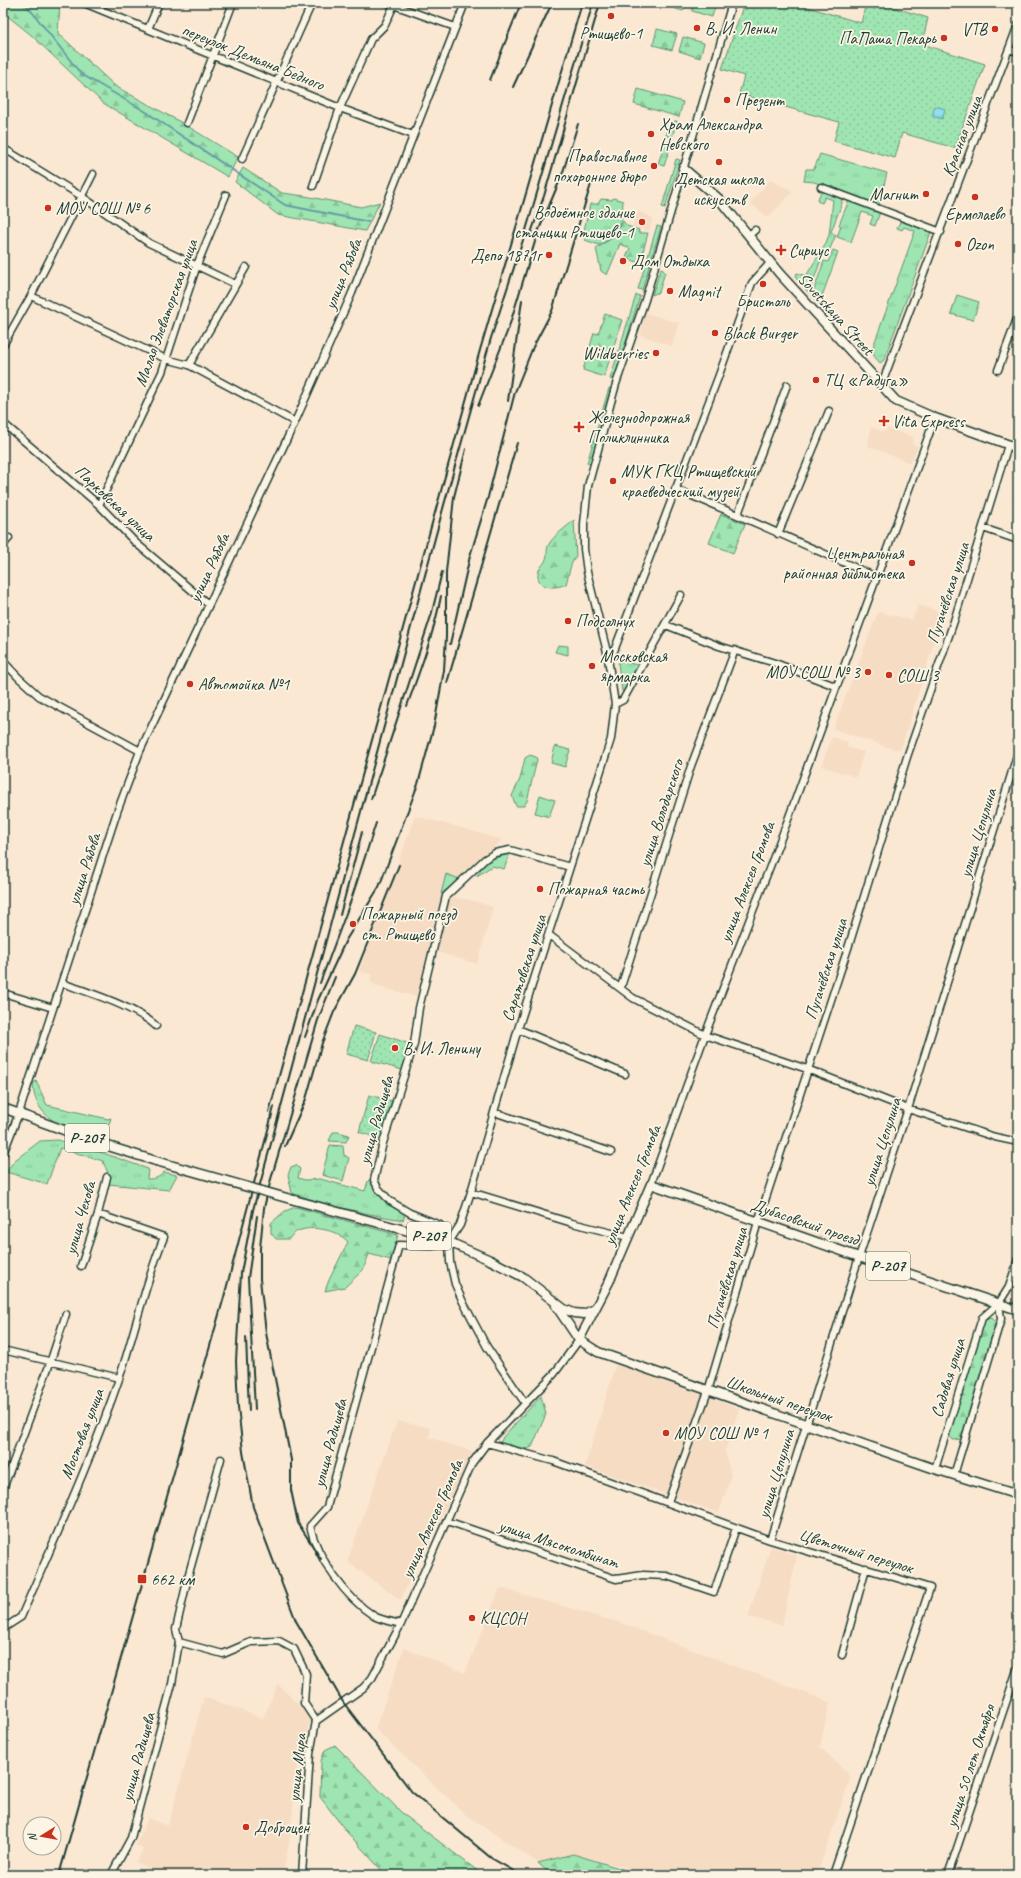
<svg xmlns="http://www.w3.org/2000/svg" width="1021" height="1878" font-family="Caveat,sans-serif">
  <defs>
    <pattern id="grass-tufts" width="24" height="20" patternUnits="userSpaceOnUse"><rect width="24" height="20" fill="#9fe5b2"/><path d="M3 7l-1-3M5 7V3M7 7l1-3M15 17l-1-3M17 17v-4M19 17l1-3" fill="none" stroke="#88c59a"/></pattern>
    <pattern id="forest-firs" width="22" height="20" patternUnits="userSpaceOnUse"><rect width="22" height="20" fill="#9fe5b2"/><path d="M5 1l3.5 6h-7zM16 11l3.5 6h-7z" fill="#88c59a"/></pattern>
    <pattern id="park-dots" width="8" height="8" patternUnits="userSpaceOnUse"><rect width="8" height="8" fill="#9fe5b2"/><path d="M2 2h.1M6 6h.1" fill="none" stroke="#88c59a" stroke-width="1.8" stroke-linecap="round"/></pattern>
    <pattern id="water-waves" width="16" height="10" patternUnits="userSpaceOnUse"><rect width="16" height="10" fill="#90dfef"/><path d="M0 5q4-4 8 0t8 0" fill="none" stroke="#7cc0ce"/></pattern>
  </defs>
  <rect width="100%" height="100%" fill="#fbe8d3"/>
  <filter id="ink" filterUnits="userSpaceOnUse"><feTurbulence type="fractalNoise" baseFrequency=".025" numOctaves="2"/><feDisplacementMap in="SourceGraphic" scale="8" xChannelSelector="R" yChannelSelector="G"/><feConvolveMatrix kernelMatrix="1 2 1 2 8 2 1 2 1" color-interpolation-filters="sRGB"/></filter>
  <g filter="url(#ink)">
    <path fill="#f6dcc3" d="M 770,180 L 793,191 L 768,218 L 750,203 Z
      M 638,211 L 653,218 L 649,231 L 632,227 Z
      M 646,313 L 679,323 L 672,346 L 640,335 Z
      M 871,427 L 885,432 L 887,428 L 914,437 L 912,444 L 918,446 L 910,463 L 868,446 Z
      M 1018,479 L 1018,500 L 1012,498 Z
      M 918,605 L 943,613 L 901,749 L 893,749 L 833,729 L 878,612 L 912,620 Z
      M 832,737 L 848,742 L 847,747 L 864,752 L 856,777 L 821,766 Z
      M 415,816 L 462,828 L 502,840 L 460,879 L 446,874 L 417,997 L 376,986 L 370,981 L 372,975 L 359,971 Z
      M 450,897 L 471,900 L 493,907 L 477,964 L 437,952 Z
      M 616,1364 L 697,1392 L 739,1409 L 725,1451 L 731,1475 L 719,1513 L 585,1466 Z
      M 397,1421 L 431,1428 L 429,1437 L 473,1452 L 400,1600 L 349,1563 L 348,1559 Z
      M 771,1546 L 797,1556 L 782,1625 L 748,1617 Z
      M 500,1588 L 624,1624 L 830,1702 L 820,1747 L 851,1776 L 817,1875 L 654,1875 L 573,1854 L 538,1863 L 466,1815 L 375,1729 L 404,1648 L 465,1673 Z
      M 278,1684 L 311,1718 L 303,1748 L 300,1748 L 289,1844 L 283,1875 L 164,1875 L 136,1863 L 143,1849 L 136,1845 L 148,1818 L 168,1826 L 204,1697 L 263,1718 Z"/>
    <path fill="url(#grass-tufts)" stroke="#5f9173" d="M 675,121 L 677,121 L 672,137 L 666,136 L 669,125 Z
      M 665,142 L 671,144 L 664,166 L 658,164 Z
      M 820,154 L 887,173 L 879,205 L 814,182 L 804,181 L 806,169 L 814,169 Z
      M 676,159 L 680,160 L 665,208 L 662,207 Z
      M 824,190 L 841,196 L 842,203 L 831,232 L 836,235 L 828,253 L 824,251 L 809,293 L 795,277 L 797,273 L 806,276 L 825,245 L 829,235 L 833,200 L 825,197 L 822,203 L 817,201 L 821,192 Z
      M 613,198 L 623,201 C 622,224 622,234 599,245 L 585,240 L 583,235 L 590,204 L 598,204 L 601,199 L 612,200 Z
      M 849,200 L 880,212 L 875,226 L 870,224 L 873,216 L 862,212 L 851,242 L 837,237 L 841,226 L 839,225 Z
      M 906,221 L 931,232 L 884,360 L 880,363 L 874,356 L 873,347 L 915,231 L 904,227 L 902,230 L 897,228 L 900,222 Z
      M 657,226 L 661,227 L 642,290 L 638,289 Z
      M 833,250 L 838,252 L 821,299 L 817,301 L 812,296 L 824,261 L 828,262 Z
      M 661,268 L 665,272 L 659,292 L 652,295 Z
      M 636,295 L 640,296 L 614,380 L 610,379 Z
      M 957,295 L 979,302 L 973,320 L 951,314 Z
      M 609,388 L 612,389 L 591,464 L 587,463 Z
      M 558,645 L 568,646 L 568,655 L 555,652 Z
      M 622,661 L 637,665 L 639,667 L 626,692 L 622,691 L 618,663 Z
      M 555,746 L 570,750 L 565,767 L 551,763 Z
      M 540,795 L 555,800 L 549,817 L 535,813 Z
      M 510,854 L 504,869 L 492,866 L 477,876 C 484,860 494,858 510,854 Z
      M 446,874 L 460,879 L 441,894 Z
      M 36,1081 L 47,1105 L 108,1119 L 111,1118 L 103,1142 C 74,1131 34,1123 33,1084 Z
      M 58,1140 L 106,1154 L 148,1169 L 147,1179 C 155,1179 159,1178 164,1172 L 177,1175 L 169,1190 L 108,1184 C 111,1174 106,1171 103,1161 L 60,1148 L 47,1184 L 6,1172 L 15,1160 L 40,1141 Z
      M 296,1165 L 300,1169 L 298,1178 L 305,1180 L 320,1179 L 365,1191 L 368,1181 L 371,1179 C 377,1196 391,1204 406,1213 L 403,1220 C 366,1214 328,1206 292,1193 L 288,1175 L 291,1167 Z
      M 541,1396 L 546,1414 L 532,1447 L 527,1449 L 500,1443 L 503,1437 Z"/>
    <path fill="url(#forest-firs)" stroke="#5f9173" d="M 3,3 L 60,3 L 58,33 L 115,86 L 184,124 L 238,157 L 228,177 L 103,103 L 30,34 L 5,14 L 3,14 Z
      M 663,3 L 686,3 L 683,11 L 663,5 Z
      M 694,3 L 716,3 L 712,17 L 692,11 Z
      M 657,29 L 677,34 L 672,50 L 653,45 Z
      M 683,37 L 704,43 L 700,58 L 679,51 Z
      M 638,89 L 683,102 L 679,117 L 634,104 Z
      M 243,168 L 282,193 L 305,196 L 361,207 L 380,202 L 365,231 L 278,215 L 235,182 Z
      M 623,221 L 627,226 L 639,230 L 638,233 L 648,233 L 640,263 L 626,258 L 630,248 L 620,244 L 607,275 L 601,271 L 596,248 L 614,237 Z
      M 605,314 L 622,320 L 604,377 L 583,370 L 594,333 L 598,334 Z
      M 721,514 L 745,524 L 733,553 L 709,543 Z
      M 574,520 L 576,556 C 570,563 569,575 566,584 C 554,590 533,588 539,570 C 541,566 545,563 546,559 C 548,554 546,548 549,544 C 554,535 567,527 574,520 Z
      M 530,755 L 536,757 L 537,760 L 527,801 L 524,806 L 516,806 L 512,796 L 520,779 L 525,758 Z
      M 333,1132 L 338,1132 L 349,1135 L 346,1142 L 329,1141 Z
      M 330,1145 L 343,1146 L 344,1155 L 349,1158 L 343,1181 L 322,1175 Z
      M 296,1207 L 398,1235 L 391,1260 L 369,1254 L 363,1270 L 345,1287 L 325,1291 L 329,1280 L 348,1242 C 338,1230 313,1225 298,1231 C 295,1232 291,1236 289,1239 L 276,1239 L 271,1233 L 271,1223 L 285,1211 Z
      M 991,1317 L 996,1322 L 961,1439 L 953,1440 L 949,1435 L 984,1320 Z
      M 335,1745 L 403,1814 L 483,1875 L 385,1874 L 346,1831 L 320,1797 L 321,1761 L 325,1750 Z
      M 573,1854 L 642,1875 L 551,1875 L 538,1863 Z"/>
    <path fill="url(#park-dots)" stroke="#5f9173" d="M 744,3 L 794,3 L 861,23 L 866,3 L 880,3 L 928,18 L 922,44 L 985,64 L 955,148 L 902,133 L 895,158 L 834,141 L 839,122 L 739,94 L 744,76 L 722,69 Z
      M 354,1026 L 376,1032 L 368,1060 L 346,1054 Z
      M 380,1034 L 410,1044 L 402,1070 L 371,1061 Z
      M 369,1095 L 392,1101 L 381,1139 L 359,1132 Z"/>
    <path fill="url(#water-waves)" stroke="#639ea4" d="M 935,106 L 945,109 L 942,119 L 932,116 Z"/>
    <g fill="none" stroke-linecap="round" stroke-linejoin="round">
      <path stroke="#639ea4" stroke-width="2" d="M 25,3 L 81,74 L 143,110 L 285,205 L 369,222
        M 3,244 L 3,245"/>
      <g stroke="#1f3d34" stroke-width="9">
        <path id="minor" d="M 84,3 L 340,108 L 413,135
          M 388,3 L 455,27
          M 148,29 L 159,3
          M 1009,49 L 1018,52
          M 187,123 L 233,3
          M 3,148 L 81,196 L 149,243 L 235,284
          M 242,159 L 312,3
          M 313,186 L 340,108 L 371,39 L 385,25 L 394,5
          M 821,187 L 941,232
          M 749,235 L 755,230
          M 31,296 L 166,359 L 189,365 L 295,422
          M 3,345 L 31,296 L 93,174
          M 189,365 L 246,267
          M 998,370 L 1018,316
          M 881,386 L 1018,25
          M 3,423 L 99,505 L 136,543 L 208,604
          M 675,489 C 743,516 809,547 876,577
          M 99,505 L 162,372 L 197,265 L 226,195
          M 738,514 L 787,385
          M 983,528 L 1018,540
          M 778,534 L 829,411
          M 3,545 L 9,538
          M 666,625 L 719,646 L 775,663 L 835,686
          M 607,652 L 614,651 L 719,375 L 752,283 L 770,263
          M 3,661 L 19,678 L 39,696 L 140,751
          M 615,704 L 623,700 L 681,595
          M 549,935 L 633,998 L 705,1035 L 807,1069 L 908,1109 L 995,1137 L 1018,1142
          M 62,983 C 90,993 136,1007 156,1026
          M 621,987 L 691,766 L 735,650
          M 3,993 L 53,1008
          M 518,1029 L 625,1074
          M 494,1112 L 611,1152
          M 3,1154 L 19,1113 L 117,812 L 140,751 L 295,422 L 352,293 L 465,3
          M 651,1184 L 705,1035 L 786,825 L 935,418
          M 471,1192 L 572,1223 L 628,1237
          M 81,1266 L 98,1214 L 107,1177
          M 3,1350 L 119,1378
          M 525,1403 L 487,1347 L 463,1302 L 455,1284 L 450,1262 L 449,1242 L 460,1225 L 471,1192 L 518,1029 L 611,739 L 615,704 L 607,652 L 587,572 L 584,549 L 584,524 L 588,486 L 616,384 L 645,300 L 732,3
          M 487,1443 L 553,1461 L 770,1540 L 930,1588 L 833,1875
          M 935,1469 L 982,1318 L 999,1303
          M 954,1475 L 1001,1319 L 999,1303 L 1009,1287 L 1018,1259
          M 3,1489 L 50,1363 L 66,1314
          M 668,1502 L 708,1391 L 758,1222 L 850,942 L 907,757 L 954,621 L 1008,445
          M 447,1521 L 616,1579 L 643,1575 L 667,1576 L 714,1592 L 736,1528
          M 770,1540 L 859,1257 L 908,1109 L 1018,752
          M 401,1624 C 393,1622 381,1620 374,1616 C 346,1598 317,1558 310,1526 L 327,1507 L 399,1245 L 432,1246 L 449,1242 L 440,1225 L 410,1213 L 390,1201 L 378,1188 L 374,1180 L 383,1143 L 414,1044 L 419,1008 L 446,896 L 485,859 L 495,853 L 510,850 L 570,867
          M 3,1625 L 7,1626 L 21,1617 C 55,1538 91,1460 119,1379 C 135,1332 145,1283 164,1237 L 98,1214
          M 179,1642 L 176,1629 L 188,1577 L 221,1459
          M 842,1655 L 866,1568
          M 111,1875 L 131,1838 L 172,1684 L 179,1642 L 223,1654 L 251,1642 L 279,1641 L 294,1649 L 306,1674 L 304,1703 L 316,1721
          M 302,1875 L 310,1754 L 316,1721 L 363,1688 L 372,1678 L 401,1624 L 472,1463 L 487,1443 L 554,1374 L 579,1340
          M 948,1875 L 1018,1667"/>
      </g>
      <g stroke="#1f3d34" stroke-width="11">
        <path id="major" d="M 683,168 L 719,199 L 779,273 L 896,401 L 935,418 L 1018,448
          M 3,1108 L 108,1146 L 156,1161
          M 294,1200 L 449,1242 L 490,1260 L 523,1277 L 564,1309 L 574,1313 L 584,1314 L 595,1309 L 609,1282 L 651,1184 L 859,1257 L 1018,1310
          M 556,1306 L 579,1340 L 598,1352 L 935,1469 L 1018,1495
          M 579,1340 L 595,1309"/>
      </g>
      <use href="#minor" stroke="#fcf5e5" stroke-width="6"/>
      <use href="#major" stroke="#fcf5e5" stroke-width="8"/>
      <path stroke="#1f3d34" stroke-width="2" d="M 490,80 L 521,3
        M 513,87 L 552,3
        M 530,236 L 544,196 L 600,3
        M 508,401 L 522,300
        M 478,406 L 509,327 L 538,232 L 562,175 L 578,124
        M 450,644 L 470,556 L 488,497 L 515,392 L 533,347 L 552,311 L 592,181
        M 447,683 L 517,443
        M 407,706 C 420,670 434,633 441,596
        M 371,799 L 431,616 L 442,572
        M 340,915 L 362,832
        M 320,983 L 351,900 L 376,823
        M 305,1037 L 318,1000 L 346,940 L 379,887 L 418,784 L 434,726 L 444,670 L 446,637 L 446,572 L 450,535 L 454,497 L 466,449
        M 269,1112 L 480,350 L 582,3
        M 285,1146 L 306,1099 L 322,1043 L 334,1012 L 355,974 L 399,865
        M 246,1337 L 249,1411
        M 255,1409 L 248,1278 L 257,1216
        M 321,1559 L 298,1523 L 291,1490 L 291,1460 L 266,1333 L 260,1279 L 260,1248 L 264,1208 L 271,1179 L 318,1020 L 335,977
        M 59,1875 L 224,1297 L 274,1107
        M 521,1875 L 491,1858 L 412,1792 L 343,1702 L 296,1621 L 253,1507 L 243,1452 L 238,1407 L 236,1361 L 241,1273 L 253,1210 L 444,505 L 491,338 L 524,237 L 593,3"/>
      <g stroke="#1f3d34" stroke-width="11" stroke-linecap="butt">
        <path id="major-bridge" d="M 156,1161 L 294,1200"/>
      </g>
      <use href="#major-bridge" stroke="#fcf5e5" stroke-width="8"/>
    </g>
  </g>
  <g fill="#c8321e" stroke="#fcf5e5" stroke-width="1.5">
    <circle cx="611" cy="16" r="4"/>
    <circle cx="697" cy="28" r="4"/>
    <circle cx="995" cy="29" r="4"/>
    <circle cx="944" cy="38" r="4"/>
    <circle cx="727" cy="100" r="4"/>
    <circle cx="651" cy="134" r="4"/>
    <circle cx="719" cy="162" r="4"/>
    <circle cx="654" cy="166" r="4"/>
    <circle cx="926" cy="194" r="4"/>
    <circle cx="975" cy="197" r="4"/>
    <circle cx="48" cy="208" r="4"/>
    <circle cx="642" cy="222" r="4"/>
    <circle cx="958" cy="244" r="4"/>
    <path d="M779 244h4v4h4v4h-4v4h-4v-4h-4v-4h4z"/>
    <circle cx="549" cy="255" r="4"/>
    <circle cx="623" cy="261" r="4"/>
    <circle cx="763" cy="284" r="4"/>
    <circle cx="670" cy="291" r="4"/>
    <circle cx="715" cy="333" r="4"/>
    <circle cx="656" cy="353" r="4"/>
    <circle cx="816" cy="380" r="4"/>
    <path d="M882 415h4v4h4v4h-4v4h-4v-4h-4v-4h4z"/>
    <path d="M577 421h4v4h4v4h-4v4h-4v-4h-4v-4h4z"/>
    <circle cx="613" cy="481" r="4"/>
    <circle cx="912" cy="563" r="4"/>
    <circle cx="568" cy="621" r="4"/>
    <circle cx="592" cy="666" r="4"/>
    <circle cx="868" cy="672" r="4"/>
    <circle cx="889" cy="675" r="4"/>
    <circle cx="190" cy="684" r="4"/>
    <circle cx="540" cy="889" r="4"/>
    <circle cx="353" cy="924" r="4"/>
    <circle cx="395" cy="1048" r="4"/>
    <circle cx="666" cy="1433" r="4"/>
    <rect x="137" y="1574" width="10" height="10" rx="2"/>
    <circle cx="472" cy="1618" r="4"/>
    <circle cx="246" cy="1827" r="4"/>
  </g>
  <g text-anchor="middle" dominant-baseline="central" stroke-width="3.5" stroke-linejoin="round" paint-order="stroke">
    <g fill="#fcf5e5" stroke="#617469" stroke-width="1">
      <rect x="65" y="1124" width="44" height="28" rx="3"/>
      <rect x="407" y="1222" width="44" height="28" rx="3"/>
      <rect x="866" y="1252" width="44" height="28" rx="3"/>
    </g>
    <g font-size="16" font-weight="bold" fill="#1f3d34">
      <text x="87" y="1138">Р-207</text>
      <text x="429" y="1236">Р-207</text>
      <text x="888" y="1266">Р-207</text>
    </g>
    <g font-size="17" fill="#1f3d34" stroke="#fcf5e5" text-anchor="start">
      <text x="705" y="28">В. И. Ленин</text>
      <text x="987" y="29" text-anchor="end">VTB</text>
      <text x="611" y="33" text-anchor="middle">Ртищево-1</text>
      <text x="936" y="38" text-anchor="end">ПаПаша Пекарь</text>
      <text x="735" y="100">Презент</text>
      <text x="659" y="124">Храм Александра<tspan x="659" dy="20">Невского</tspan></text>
      <text x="646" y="156" text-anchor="end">Православное<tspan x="646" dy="20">похоронное бюро</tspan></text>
      <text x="719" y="179" text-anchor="middle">Детская школа<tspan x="719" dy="20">искусств</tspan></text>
      <text x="918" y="194" text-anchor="end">Магнит</text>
      <text x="56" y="208">МОУ СОШ № 6</text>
      <text x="634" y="212" text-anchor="end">Водоёмное здание<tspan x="634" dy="20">станции Ртищево-1</tspan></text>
      <text x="975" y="214" text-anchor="middle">Ермолаево</text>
      <text x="966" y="244">Ozon</text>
      <text x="789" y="250">Сириус</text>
      <text x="541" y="255" text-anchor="end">Депо 1871г</text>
      <text x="631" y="261">Дом Отдыха</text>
      <text x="678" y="291">Magnit</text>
      <text x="763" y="301" text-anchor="middle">Бристоль</text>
      <text x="723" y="333">Black Burger</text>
      <text x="648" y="353" text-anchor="end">Wildberries</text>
      <text x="824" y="380">ТЦ «Радуга»</text>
      <text x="588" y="417">Железнодорожная<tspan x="588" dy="20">Поликлинника</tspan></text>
      <text x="892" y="421">Vita Express</text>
      <text x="621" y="471">МУК ГКЦ Ртищевский<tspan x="621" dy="20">краеведческий музей</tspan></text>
      <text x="904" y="553" text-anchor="end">Центральная<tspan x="904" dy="20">районная библиотека</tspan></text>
      <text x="576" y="621">Подсолнух</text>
      <text x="600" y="656">Московская<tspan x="600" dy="20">ярмарка</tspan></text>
      <text x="860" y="672" text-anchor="end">МОУ СОШ № 3</text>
      <text x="897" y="675">СОШ 3</text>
      <text x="198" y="684">Автомойка №1</text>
      <text x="548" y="889">Пожарная часть</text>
      <text x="361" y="914">Пожарный поезд<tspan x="361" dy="20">ст. Ртищево</tspan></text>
      <text x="403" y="1048">В. И. Ленину</text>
      <text x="674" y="1433">МОУ СОШ № 1</text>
      <text x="151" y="1579">662 км</text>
      <text x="480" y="1618">КЦСОН</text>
      <text x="254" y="1827">Доброцен</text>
    </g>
    <g font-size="17" fill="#1f3d34" stroke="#fcf5e5">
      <text transform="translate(253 57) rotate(22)">переулок Демьяна Бедного</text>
      <text transform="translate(962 136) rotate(-69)">Красная улица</text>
      <text transform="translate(343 274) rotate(-68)">улица Рябова</text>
      <text transform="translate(166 313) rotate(-70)">Малая Элеваторская улица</text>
      <text transform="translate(836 314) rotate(48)">Sovetskaya Street</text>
      <text transform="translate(115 503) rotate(43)">Парковская улица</text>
      <text transform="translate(209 568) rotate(-65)">улица Рябова</text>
      <text transform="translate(948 593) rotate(-72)">Пугачёвская улица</text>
      <text transform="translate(661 813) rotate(-72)">улица Володарского</text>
      <text transform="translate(978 833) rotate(-73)">улица Цепулина</text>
      <text transform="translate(84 869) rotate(-72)">улица Рябова</text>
      <text transform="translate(747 882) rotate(-69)">улица Алексея Громова</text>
      <text transform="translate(524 968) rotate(-72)">Саратовская улица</text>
      <text transform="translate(826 969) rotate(-72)">Пугачёвская улица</text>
      <text transform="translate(376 1120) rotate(-74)">улица Радищева</text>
      <text transform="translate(882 1142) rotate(-72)">улица Цепулина</text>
      <text transform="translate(632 1185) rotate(-68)">улица Алексея Громова</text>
      <text transform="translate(80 1218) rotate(-74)">улица Чехова</text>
      <text transform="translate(805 1222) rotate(19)">Дубасовский проезд</text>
      <text transform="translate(727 1278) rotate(-73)">Пугачёвская улица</text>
      <text transform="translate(948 1378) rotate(-73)">Садовая улица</text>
      <text transform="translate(779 1399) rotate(19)">Школьный переулок</text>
      <text transform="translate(82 1434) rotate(-69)">Мостовая улица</text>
      <text transform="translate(330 1443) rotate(-75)">улица Радищева</text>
      <text transform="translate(776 1474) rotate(-73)">улица Цепулина</text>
      <text transform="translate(432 1519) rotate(-66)">улица Алексея Громова</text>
      <text transform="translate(559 1544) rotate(18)">улица Мясокомбинат</text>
      <text transform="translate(856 1551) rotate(17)">Цветочный переулок</text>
      <text transform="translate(138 1757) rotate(-75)">улица Радищева</text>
      <text transform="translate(970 1766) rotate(-72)">улица 50 лет Октября</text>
      <text transform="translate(297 1768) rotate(-84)">улица Мира</text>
    </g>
  </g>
  <rect width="1021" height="1878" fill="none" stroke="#fcf5e5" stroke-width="16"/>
  <rect x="8" y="8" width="1005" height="1862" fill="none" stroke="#1f3d34" stroke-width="1.5" filter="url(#ink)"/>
  <g transform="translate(42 1836) rotate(259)"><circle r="19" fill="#fcf5e5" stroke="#a4ab9e"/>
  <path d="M0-3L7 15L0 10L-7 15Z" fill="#c8321e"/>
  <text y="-6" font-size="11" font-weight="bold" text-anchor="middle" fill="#1f3d34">N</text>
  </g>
</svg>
